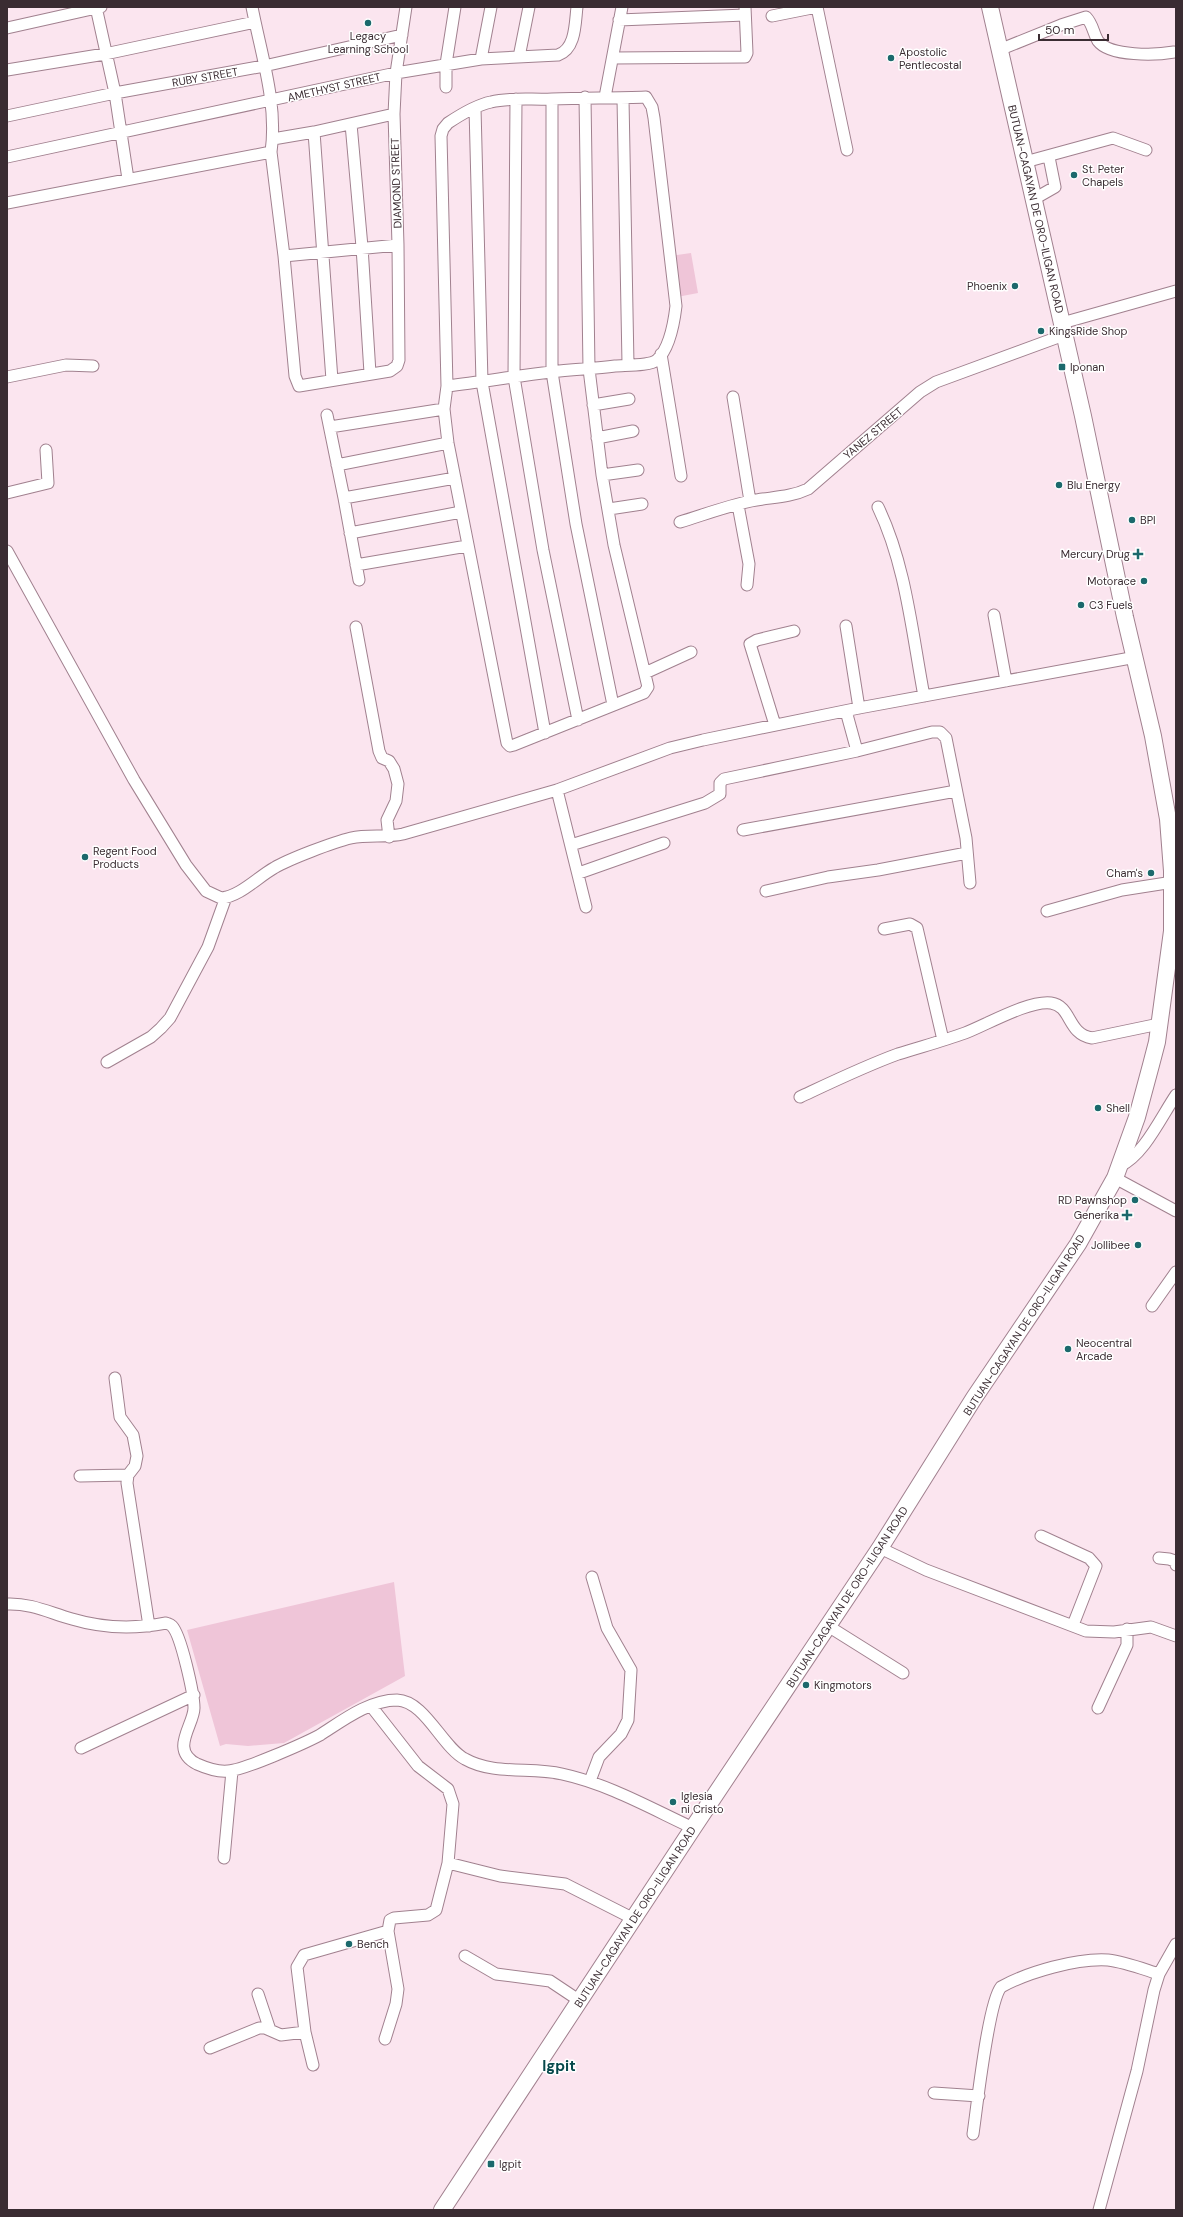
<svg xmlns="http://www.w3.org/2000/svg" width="1183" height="2217" font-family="'DM Sans',sans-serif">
  <rect width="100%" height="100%" fill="#fbe5ef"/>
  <path fill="#efc5d8" d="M 691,253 L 698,293 L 677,297 L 670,256 Z
    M 394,1582 L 405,1676 L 284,1743 L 248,1746 L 226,1744 L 220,1746 L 187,1630 Z"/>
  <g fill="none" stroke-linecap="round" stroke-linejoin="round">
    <g stroke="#a1818f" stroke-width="13">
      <path id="minor" d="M 96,7 L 115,93 L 128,179
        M 252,7 C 261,54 278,104 271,152 L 284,256 L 295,376 L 299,386 L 390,371 L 397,366 L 399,360 L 398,245 L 394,114 L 396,73 L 406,7
        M 817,7 L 847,150
        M 772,16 L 817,7
        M 619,20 L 745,15
        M 7,28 L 101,7
        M 999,50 L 1061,25 L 1086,17 C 1093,24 1093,33 1098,41 C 1110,57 1157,55 1174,52
        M 519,57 L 529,7
        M 613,58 L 745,57 L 747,53 L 745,7
        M 481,59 L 491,7
        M 7,70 L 105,54 L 255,22
        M 446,87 L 446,64 L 455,7
        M 605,97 L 622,7
        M 516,99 L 514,377 L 543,550 L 578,720
        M 552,99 L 552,372 L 576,524 L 613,705
        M 623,99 L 628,364
        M 475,108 L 482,382 L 545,733
        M 7,116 L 115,93 L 264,66 L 402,35
        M 351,124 L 362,247 L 370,373
        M 314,132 L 332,380
        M 273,139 L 314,132 L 394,114
        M 7,157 L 396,73 L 481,59 L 558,55 C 576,49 575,23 577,7
        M 1025,162 L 1113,138 L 1146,150
        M 1034,199 L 1055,187 L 1049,157
        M 7,203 L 271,152
        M 284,256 L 398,245
        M 1062,323 L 1176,291
        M 661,354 L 681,476
        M 7,377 L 66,365 L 93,366
        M 447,386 C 482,382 516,376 551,372 C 572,369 593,369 615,366 C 625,365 650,366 657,360 C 670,348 674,323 676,306 L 654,118 L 652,107 L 646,97 C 615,98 584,98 552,99 C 532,100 511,97 491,102 C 476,105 460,115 448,123 L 443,129 L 441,136 L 447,386 L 444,409 L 448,443 L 507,743 L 510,746 L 514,745 L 644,693 L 648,687 L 614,545 L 602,475 L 589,369 L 585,97
        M 733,397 L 750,501
        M 593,405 L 629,399
        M 327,415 L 344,498 L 359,580
        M 330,427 L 444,409
        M 597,438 L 633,431
        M 337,465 L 448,443
        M 602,475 L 638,470
        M 7,493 L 48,483 L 46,450
        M 344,498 L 455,478
        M 738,505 L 749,564 L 747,585
        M 878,507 C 906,565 912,633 924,696
        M 609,509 L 642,504
        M 680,522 C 703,515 727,506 751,501 C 770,497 789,498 808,489 L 920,392 L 936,382 L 1064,335
        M 350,533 L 461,512
        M 7,551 L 134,780 L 186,865 L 206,891 L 221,898 C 239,897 258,877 274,868 C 289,859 334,842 351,838 C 368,834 386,838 403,834 L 557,790 L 670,748 L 703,740 L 859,708 L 1136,657
        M 356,565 L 467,546
        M 994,615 L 1006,681
        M 846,626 L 859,708
        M 356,627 L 379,751 L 382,758 L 389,761 L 394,769 L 398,784 L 396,801 L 387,820 L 389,837
        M 645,673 L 691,652
        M 846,711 L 857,751
        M 775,725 L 750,644 L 757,640 L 794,631
        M 557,790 L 586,907
        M 743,830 L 956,791
        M 571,845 L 705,803 L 720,794 L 720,783 L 724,779 L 857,751 L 932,732 L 940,732 L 946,738 L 966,838 L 970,883
        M 579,873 L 664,843
        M 766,891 L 828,877 L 878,870 L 967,853
        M 1047,911 L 1122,890 L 1173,882
        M 884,929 L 910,924 L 917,928 L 943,1040
        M 107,1062 L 151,1037 L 161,1028 L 170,1018 L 208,947 L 226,897
        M 800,1097 C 832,1082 865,1066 898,1054 C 920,1047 943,1041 965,1033 C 986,1025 1029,1000 1051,1003 C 1072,1006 1067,1034 1092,1038 L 1159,1024
        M 1120,1166 C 1144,1155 1161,1117 1176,1095
        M 1115,1178 L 1176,1211
        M 1152,1306 L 1176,1272
        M 115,1378 L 120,1417 L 133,1435 L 137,1456 L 135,1466 L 128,1475 L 127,1483 L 149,1626
        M 80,1476 L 128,1475
        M 1041,1536 L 1089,1558 L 1096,1566 L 1073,1625
        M 880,1548 L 926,1570 L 1086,1631 L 1114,1632 L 1151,1627 L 1176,1636
        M 1159,1558 L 1169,1559 L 1175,1561 L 1176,1565
        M 7,1604 C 31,1603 50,1613 72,1619 C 102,1628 135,1629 166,1623 C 168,1624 170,1624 172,1626 C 181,1635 194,1694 194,1708 C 194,1725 169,1750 197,1764 C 206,1768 218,1772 228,1771 C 244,1770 305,1743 320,1735 C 342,1721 369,1700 397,1700 C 425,1701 442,1747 465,1759 C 493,1775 531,1767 562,1774 C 608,1784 650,1808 693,1828
        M 828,1626 L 903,1673
        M 371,1706 L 418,1766 L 448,1789 L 453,1804 L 448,1863 L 436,1910 L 428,1915 L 394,1918 L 390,1920 L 388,1931 L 398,1989 L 396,2004 L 385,2039
        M 1098,1708 L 1127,1645 L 1127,1629
        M 81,1748 L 194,1695
        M 590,1781 L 599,1757 L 621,1734 L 628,1720 L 631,1670 L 607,1628 L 592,1577
        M 224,1858 L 232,1771
        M 448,1863 L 500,1876 L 565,1884 L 634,1919
        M 465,1956 L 496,1974 L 550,1981 L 580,2001
        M 258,1994 L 270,2030
        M 210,2048 L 259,2028 L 265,2028 L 281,2035 L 305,2032
        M 313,2065 L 305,2032 L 297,1967 L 304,1955 L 388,1931
        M 934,2093 L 979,2096
        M 973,2134 C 977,2107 988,2003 1001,1987 C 1028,1972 1077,1958 1108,1960 C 1125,1962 1143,1969 1159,1974
        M 1099,2210 L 1137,2071 L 1154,1990 L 1159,1974 L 1176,1944"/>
    </g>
    <g stroke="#a1818f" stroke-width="18">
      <path id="highway" d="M 442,2210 L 693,1828 L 880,1548 L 974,1398 L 1078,1244 L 1115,1178 L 1137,1117 L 1151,1065 L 1157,1042 L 1172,931 L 1172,871 L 1168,819 L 1153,736 L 1125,617 L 1083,416 L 990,7"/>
    </g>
    <use href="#minor" stroke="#fff" stroke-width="11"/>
    <use href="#highway" stroke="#fff" stroke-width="16"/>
  </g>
  <g fill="#1b696c" stroke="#fff" stroke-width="1.5">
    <circle cx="368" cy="23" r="4"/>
    <circle cx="891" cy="58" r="4"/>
    <circle cx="1074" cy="175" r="4"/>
    <circle cx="1015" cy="286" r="4"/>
    <circle cx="1041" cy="331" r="4"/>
    <rect x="1058" y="363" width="8" height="8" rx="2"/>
    <circle cx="1059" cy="485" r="4"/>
    <circle cx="1132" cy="520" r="4"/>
    <path d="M1136 548h4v4h4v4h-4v4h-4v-4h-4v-4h4z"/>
    <circle cx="1144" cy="581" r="4"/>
    <circle cx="1081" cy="605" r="4"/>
    <circle cx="85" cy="857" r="4"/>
    <circle cx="1151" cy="873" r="4"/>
    <circle cx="1098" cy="1108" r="4"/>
    <circle cx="1135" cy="1200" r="4"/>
    <path d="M1125 1209h4v4h4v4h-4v4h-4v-4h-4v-4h4z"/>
    <circle cx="1138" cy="1245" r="4"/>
    <circle cx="1068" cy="1349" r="4"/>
    <circle cx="806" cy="1685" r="4"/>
    <circle cx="673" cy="1802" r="4"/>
    <circle cx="349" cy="1944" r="4"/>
    <rect x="487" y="2160" width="8" height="8" rx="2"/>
  </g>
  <g text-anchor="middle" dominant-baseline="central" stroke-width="3" stroke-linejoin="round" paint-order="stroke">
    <g font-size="11" fill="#3a2c32" stroke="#fff" text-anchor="start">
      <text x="368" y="36" text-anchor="middle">Legacy<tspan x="368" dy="13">Learning School</tspan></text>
      <text x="899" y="52">Apostolic<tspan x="899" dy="13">Pentlecostal</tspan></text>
      <text x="1082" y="169">St. Peter<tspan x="1082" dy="13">Chapels</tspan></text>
      <text x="1007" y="286" text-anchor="end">Phoenix</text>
      <text x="1049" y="331">KingsRide Shop</text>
      <text x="1070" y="367">Iponan</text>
      <text x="1067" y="485">Blu Energy</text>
      <text x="1140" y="520">BPI</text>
      <text x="1130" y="554" text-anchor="end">Mercury Drug</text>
      <text x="1136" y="581" text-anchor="end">Motorace</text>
      <text x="1089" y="605">C3 Fuels</text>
      <text x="93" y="851">Regent Food<tspan x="93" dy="13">Products</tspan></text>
      <text x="1143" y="873" text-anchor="end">Cham's</text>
      <text x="1106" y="1108">Shell</text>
      <text x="1127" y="1200" text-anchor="end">RD Pawnshop</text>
      <text x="1119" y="1215" text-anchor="end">Generika</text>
      <text x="1130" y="1245" text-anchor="end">Jollibee</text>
      <text x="1076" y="1343">Neocentral<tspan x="1076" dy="13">Arcade</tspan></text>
      <text x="814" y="1685">Kingmotors</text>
      <text x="681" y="1796">Iglesia<tspan x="681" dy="13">ni Cristo</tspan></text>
      <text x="357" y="1944">Bench</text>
      <text x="499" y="2164">Igpit</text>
    </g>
    <g font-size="11" fill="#3a2c32" stroke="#fff">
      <text transform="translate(205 77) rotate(-10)">RUBY STREET</text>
      <text transform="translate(334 87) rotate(-13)">AMETHYST STREET</text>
      <text transform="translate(396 183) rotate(-92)">DIAMOND STREET</text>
      <text transform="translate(1036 209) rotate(77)">BUTUAN-CAGAYAN DE ORO-ILIGAN ROAD</text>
      <text transform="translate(873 433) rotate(-40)">YANEZ STREET</text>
      <text transform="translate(1024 1325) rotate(-57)">BUTUAN-CAGAYAN DE ORO-ILIGAN ROAD</text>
      <text transform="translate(847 1597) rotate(-57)">BUTUAN-CAGAYAN DE ORO-ILIGAN ROAD</text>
      <text transform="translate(635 1917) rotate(-57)">BUTUAN-CAGAYAN DE ORO-ILIGAN ROAD</text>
    </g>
    <g font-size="15" font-weight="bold" fill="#06484b" stroke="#fff">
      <text x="559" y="2066">Igpit</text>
    </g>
  </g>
  <rect width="1183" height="2217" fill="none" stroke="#3a2c32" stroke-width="16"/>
  <path d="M1039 34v6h69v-6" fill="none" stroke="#3a2c32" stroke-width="2"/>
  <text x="1045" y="34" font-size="12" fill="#3a2c32" stroke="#ffffff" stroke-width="3" paint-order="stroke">50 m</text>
</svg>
